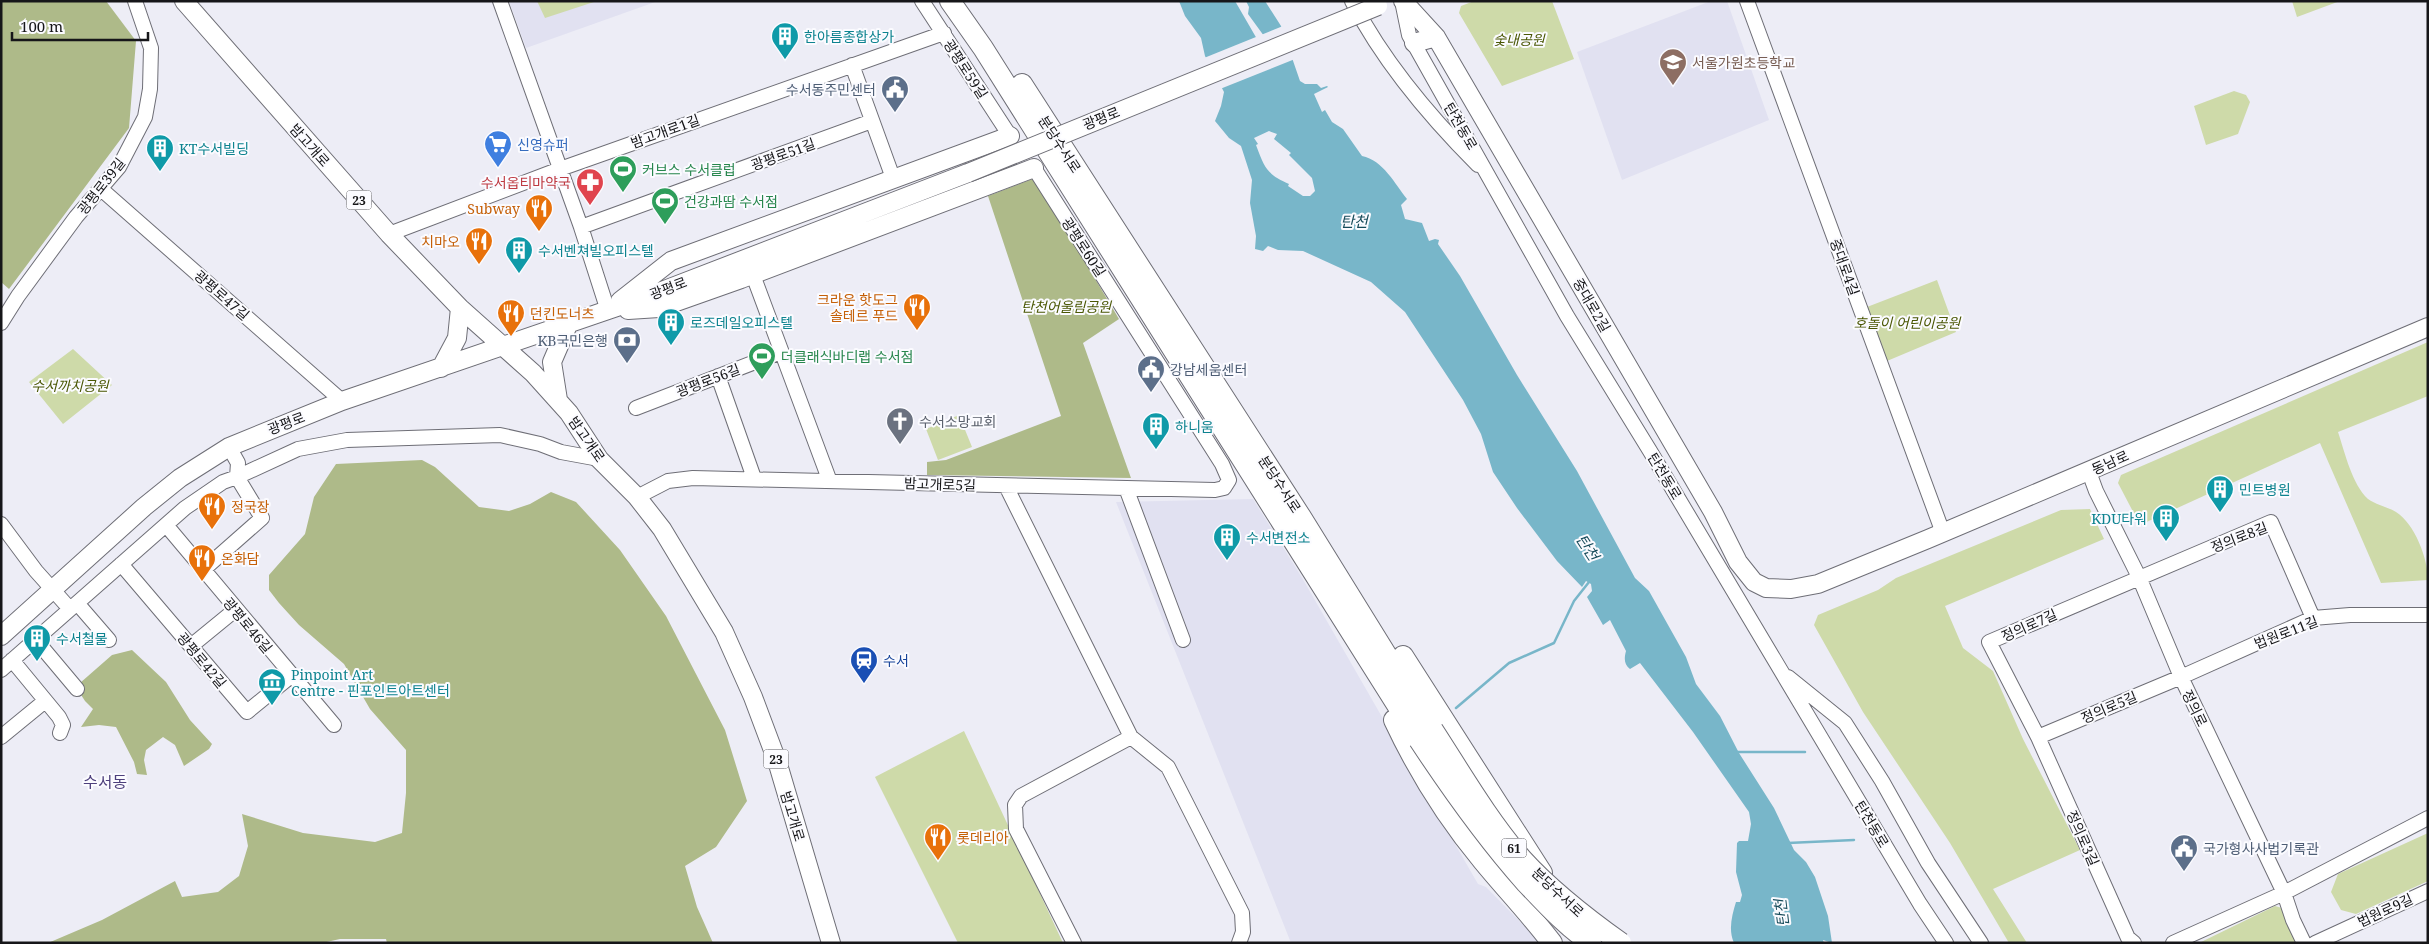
<svg xmlns="http://www.w3.org/2000/svg" width="2429" height="944" font-family="'Noto Serif','Noto Sans KR',serif">
  <rect width="100%" height="100%" fill="#ededf6"/>
  <path fill="#e1e1f1" d="M 509,1 L 658,1 L 526,48 Z
    M 1711,1 L 1727,1 L 1769,120 L 1622,180 L 1577,52 Z
    M 1253,499 L 1301,576 L 1478,884 L 1486,887 L 1541,943 L 1291,943 L 1116,502 Z"/>
  <path fill="#cedaa9" d="M 537,1 L 597,1 L 545,18 Z
    M 1474,1 L 1552,1 L 1574,59 L 1502,86 L 1459,13 L 1461,6 Z
    M 2292,1 L 2340,1 L 2297,17 Z
    M 2234,91 L 2246,95 L 2250,102 L 2238,134 L 2206,145 L 2194,106 Z
    M 1937,280 L 1956,332 L 1887,361 L 1867,307 Z
    M 2428,342 L 2428,396 L 2338,432 C 2345,453 2352,484 2368,499 C 2376,505 2388,507 2396,512 C 2415,524 2428,559 2428,580 L 2381,583 L 2320,443 L 2140,525 L 2118,483 L 2121,475 Z
    M 73,349 L 112,385 L 63,424 L 29,382 Z
    M 959,415 L 972,447 L 938,460 L 926,429 Z
    M 2090,509 L 2104,539 L 1945,606 L 1963,648 L 1993,671 L 2023,739 L 2080,850 L 1993,889 L 2027,943 L 2009,943 L 1950,843 L 1863,712 L 1814,625 L 1818,615 L 1878,590 L 1896,578 L 2061,510 Z
    M 964,731 L 1063,943 L 958,943 L 875,777 Z
    M 2428,833 L 2428,881 L 2356,914 L 2341,910 L 2331,892 L 2338,874 Z
    M 2275,906 L 2289,910 L 2304,943 L 2199,943 Z"/>
  <path fill="#aeba89" d="M 1,1 L 106,1 L 136,41 L 129,128 L 9,289 L 1,282 Z
    M 1035,178 L 1119,319 L 1083,343 L 1131,478 L 927,475 L 927,462 L 946,460 L 1061,416 L 988,196 Z
    M 422,460 L 435,467 L 479,507 L 509,511 L 530,504 L 551,492 L 576,502 L 620,550 L 666,616 L 725,730 L 747,801 L 716,847 L 685,866 L 697,907 L 713,943 L 387,943 L 386,939 L 340,939 L 322,943 L 48,943 L 102,920 L 175,881 L 182,897 L 218,892 L 239,876 L 248,846 L 242,814 L 303,833 L 375,842 L 402,833 L 406,793 L 406,750 L 370,709 L 344,664 L 299,625 L 279,603 L 269,590 L 269,575 L 305,534 L 314,497 L 336,464 Z
    M 132,650 L 166,682 L 190,720 L 212,744 L 209,749 L 184,766 L 175,745 L 163,737 L 146,750 L 144,760 L 147,775 L 137,774 L 134,762 L 116,727 L 99,725 L 81,727 L 93,709 L 85,701 L 76,687 L 80,683 L 112,655 Z"/>
  <path fill="#78b6c9" fill-rule="evenodd" d="M 1179,1 L 1235,1 L 1257,39 L 1264,36 L 1248,14 L 1249,7 L 1246,1 L 1265,1 L 1281,26 L 1300,81 L 1305,84 L 1317,84 L 1321,88 L 1327,86 L 1328,87 L 1314,94 L 1322,112 L 1325,110 L 1332,122 L 1343,129 L 1362,156 C 1383,160 1395,184 1407,199 L 1401,205 L 1405,219 L 1422,223 L 1429,241 L 1435,239 L 1439,240 L 1438,244 L 1460,276 L 1517,375 L 1577,471 L 1635,578 L 1649,591 L 1686,657 L 1696,684 L 1720,716 L 1739,753 L 1774,808 L 1794,850 L 1806,862 L 1815,877 L 1828,916 L 1832,943 L 1823,940 L 1824,943 L 1734,943 C 1728,930 1732,915 1736,902 L 1740,902 L 1742,895 L 1736,872 L 1737,843 L 1739,841 L 1748,841 L 1751,824 L 1749,812 L 1693,732 L 1640,663 L 1630,669 C 1624,664 1624,659 1626,651 L 1610,620 L 1603,625 L 1587,597 L 1592,591 L 1591,584 L 1586,581 L 1582,587 L 1557,561 L 1517,508 L 1493,472 L 1481,434 L 1463,400 L 1405,312 L 1371,282 L 1303,251 L 1278,250 L 1268,246 L 1263,251 L 1255,249 L 1256,236 L 1250,203 L 1252,180 L 1241,146 L 1229,138 L 1215,121 L 1221,106 L 1224,92 L 1205,56 L 1201,38 L 1185,16 ZM 1269,131 L 1277,134 L 1274,139 L 1291,153 L 1289,155 L 1312,178 L 1315,191 L 1310,196 L 1303,196 L 1288,186 L 1289,184 C 1267,174 1265,169 1256,145 L 1258,144 L 1254,138 Z"/>
  <path fill="#ededf6" d="M 1283,26 L 1295,59 L 1220,89 L 1204,58 Z"/>
  <g fill="none" stroke-linecap="round" stroke-linejoin="round">
    <path stroke="#78b6c9" stroke-width="2.5" d="M 1456,708 L 1509,663 L 1554,643 L 1574,601 L 1589,582
      M 1737,752 L 1805,752
      M 1788,843 L 1854,840"/>
    <g stroke="#6e6e76" stroke-width="16">
      <path id="minor" d="M 500,1 L 581,227 L 608,311
        M 922,1 L 1010,136
        M 1352,1 C 1384,63 1429,116 1478,165
        M 1402,1 L 1409,35 L 1567,316 L 1650,451 L 1920,904 L 1946,943
        M 1747,1 L 1943,533
        M 852,65 L 893,178
        M 101,189 L 342,401
        M 581,227 L 872,121
        M 389,234 L 560,169 L 944,33
        M 753,275 L 829,479
        M 1,323 L 18,296 L 76,217 L 119,167 L 145,117 L 150,89 L 151,48 L 135,1
        M 718,376 L 754,478
        M 636,408 L 781,352
        M 2089,472 L 2096,491 L 2139,577 L 2181,677 L 2284,893 L 2293,920 L 2304,943
        M 1006,486 L 1131,737
        M 1126,488 L 1183,640
        M 637,497 L 668,481 L 693,478 L 1215,490 L 1224,488 L 1229,480 L 1222,464 L 1034,168
        M 1,524 L 36,571 L 70,609
        M 166,525 L 334,725
        M 121,564 L 247,712 L 291,676
        M 203,570 L 262,518 L 237,477 L 298,449 L 347,440 L 500,435 L 540,444 L 561,452 L 599,459
        M 77,603 L 109,640
        M 35,639 L 77,689
        M 191,646 L 235,610
        M 12,660 L 59,717 L 63,725 L 60,733
        M 1,670 L 185,508 L 223,482 L 237,477 L 238,463 L 229,447
        M 1788,677 L 1845,723 L 1882,781 L 1928,863 L 1981,943
        M 1,737 L 45,701
        M 2038,737 L 2181,677 L 2313,618 L 2350,615 L 2428,615
        M 1074,943 L 1016,829 L 1015,805 L 1021,796 L 1131,737 L 1168,767 L 1242,913 L 1243,932 L 1239,943
        M 2134,943 L 2128,938 L 2038,737 L 1989,642 L 2271,522 L 2313,618
        M 2173,943 L 2284,893 L 2428,818
        M 2315,943 L 2428,891"/>
    </g>
    <g stroke="#6e6e76" stroke-width="20">
      <path id="major" d="M 184,1 L 389,234 L 460,308 L 533,373 L 569,413 L 599,459 L 637,497 L 662,529 L 724,632 L 753,697 L 777,761 L 831,943
        M 1403,1 L 1436,37 L 1713,512 L 1738,562 L 1754,582 L 1766,588 L 1791,589 L 1818,584 L 1928,539 L 2428,327
        M 1414,43 L 1436,37
        M 620,301 L 671,261 L 1010,136
        M 628,310 L 659,308 L 741,279 L 1034,168
        M 441,368 L 457,338 L 460,308
        M 558,400 L 552,362 L 568,325
        M 1,636 L 144,507 L 180,478 L 229,447 L 342,401 L 649,296 L 968,173"/>
    </g>
    <g stroke="#6e6e76" stroke-width="22">
      <path id="highway" d="M 950,1 L 983,48 L 1419,740
        M 1022,84 L 1301,517 L 1433,730
        M 1403,656 L 1542,873
        M 1394,720 C 1417,769 1448,819 1483,861 C 1506,889 1530,914 1552,943"/>
    </g>
    <use href="#minor" stroke="#fff" stroke-width="14"/>
    <use href="#major" stroke="#fff" stroke-width="18"/>
    <use href="#highway" stroke="#fff" stroke-width="20"/>
    <g stroke="#6e6e76" stroke-width="20" stroke-linecap="butt">
      <path id="major-bridge" d="M 968,173 L 1378,6"/>
    </g>
    <g stroke="#6e6e76" stroke-width="22" stroke-linecap="butt">
      <path id="highway-bridge" d="M 1433,730 C 1461,773 1488,820 1522,859 C 1551,891 1586,918 1621,943
        M 1419,740 C 1452,790 1486,838 1526,883 C 1546,904 1567,927 1591,943"/>
    </g>
    <use href="#major-bridge" stroke="#fff" stroke-width="18"/>
    <use href="#highway-bridge" stroke="#fff" stroke-width="20"/>
  </g>
  <defs>
    <g id="building-pin" transform="scale(1.4375)"><path d="M0 17L-7.5 6A9.5 9.5 0 1 1 7.5 6Z" fill="#0f9aa8" stroke="#fbfbff"/><path d="M-4-6H4V6H1V3H-1V6H-4ZM-2.5-4.3h1.7v1.8h-1.7ZM.8-4.3h1.7v1.8H.8ZM-2.5-1h1.7V.8h-1.7ZM.8-1h1.7V.8H.8Z" fill="#fff"/></g>
    <g id="school-pin" transform="scale(1.4375)"><path d="M0 17L-7.5 6A9.5 9.5 0 1 1 7.5 6Z" fill="#8d6e63" stroke="#fbfbff"/><path d="M0-5L7-2L0 1L-7-2ZM-4 1L0 2.5L4 1V4Q0 6-4 4Z" fill="#fff"/></g>
    <g id="civic-pin" transform="scale(1.4375)"><path d="M0 17L-7.5 6A9.5 9.5 0 1 1 7.5 6Z" fill="#5c6f8a" stroke="#fbfbff"/><path d="M-.6-6.5H3V-4.5H.6V-3L4-1V1h2V6H-6V1h2V-1L-.6-3ZM-1.2 2.5V6h2.4V2.5Z" fill="#fff"/></g>
    <g id="supermarket-pin" transform="scale(1.4375)"><path d="M0 17L-7.5 6A9.5 9.5 0 1 1 7.5 6Z" fill="#3f7fe0" stroke="#fbfbff"/><path d="M-6-5.5h2.5l.6 2H6L4.5 2H-2.5L-4.4-4H-6ZM-1.5 3.2a1.3 1.3 0 1 0 .1 0ZM3 3.2a1.3 1.3 0 1 0 .1 0Z" fill="#fff"/></g>
    <g id="stadium-pin" transform="scale(1.4375)"><path d="M0 17L-7.5 6A9.5 9.5 0 1 1 7.5 6Z" fill="#2e9e5b" stroke="#fbfbff"/><path d="M0-5a6.5 5 0 1 0 0 10a6.5 5 0 1 0 0-10ZM-3.5-1.8h7v3.6h-7Z" fill="#fff"/></g>
    <g id="pharmacy-pin" transform="scale(1.4375)"><path d="M0 17L-7.5 6A9.5 9.5 0 1 1 7.5 6Z" fill="#e0444e" stroke="#fbfbff"/><path d="M-2-6h4v4h4v4h-4v4h-4v-4h-4v-4h4Z" fill="#fff"/></g>
    <g id="restaurant-pin" transform="scale(1.4375)"><path d="M0 17L-7.5 6A9.5 9.5 0 1 1 7.5 6Z" fill="#e8710a" stroke="#fbfbff"/><path d="M-5-6h1v4h1v-4h1v4h1v-4h1v5L-1.5 .5V6h-2V.5L-5-1ZM5-6V6H3V1.5H1.5Q1.5-4 5-6Z" fill="#fff"/></g>
    <g id="bank-pin" transform="scale(1.4375)"><path d="M0 17L-7.5 6A9.5 9.5 0 1 1 7.5 6Z" fill="#5c6f8a" stroke="#fbfbff"/><path d="M-6-4H6V4H-6ZM0-2.3a2.3 2.3 0 1 0 0 4.6a2.3 2.3 0 1 0 0-4.6Z" fill="#fff"/></g>
    <g id="church-pin" transform="scale(1.4375)"><path d="M0 17L-7.5 6A9.5 9.5 0 1 1 7.5 6Z" fill="#6b7280" stroke="#fbfbff"/><path d="M-1.2-6h2.4v3.5h3.3v2.4h-3.3V6h-2.4V-.1h-3.3v-2.4h3.3Z" fill="#fff"/></g>
    <g id="station-pin" transform="scale(1.4375)"><path d="M0 17L-7.5 6A9.5 9.5 0 1 1 7.5 6Z" fill="#1a4fb4" stroke="#fbfbff"/><path d="M-3-6H3Q5-6 5-4V2Q5 4 3 4L4.5 6H3L1.5 4h-3L-3 6H-4.5L-3 4Q-5 4-5 2V-4Q-5-6-3-6ZM-3.5-4v3h7v-3ZM-3.5 1v1.5H-2V1ZM2 1v1.5H3.5V1Z" fill="#fff"/></g>
    <g id="museum-pin" transform="scale(1.4375)"><path d="M0 17L-7.5 6A9.5 9.5 0 1 1 7.5 6Z" fill="#0f9aa8" stroke="#fbfbff"/><path d="M0-6L6-3V-2H-6V-3ZM-5-1h2V3h-2ZM-1-1h2V3h-2ZM3-1h2V3H3ZM-6 4H6V6H-6Z" fill="#fff"/></g>
  </defs>
  <g fill-rule="evenodd">
    <use href="#building-pin" x="785" y="36"/>
    <use href="#school-pin" x="1673" y="62"/>
    <use href="#civic-pin" x="895" y="89"/>
    <use href="#supermarket-pin" x="498" y="144"/>
    <use href="#building-pin" x="160" y="148"/>
    <use href="#stadium-pin" x="623" y="169"/>
    <use href="#pharmacy-pin" x="590" y="182"/>
    <use href="#stadium-pin" x="665" y="201"/>
    <use href="#restaurant-pin" x="539" y="208"/>
    <use href="#restaurant-pin" x="479" y="241"/>
    <use href="#building-pin" x="519" y="250"/>
    <use href="#restaurant-pin" x="917" y="307"/>
    <use href="#restaurant-pin" x="511" y="313"/>
    <use href="#building-pin" x="671" y="322"/>
    <use href="#bank-pin" x="627" y="340"/>
    <use href="#stadium-pin" x="762" y="356"/>
    <use href="#civic-pin" x="1151" y="369"/>
    <use href="#church-pin" x="900" y="421"/>
    <use href="#building-pin" x="1156" y="426"/>
    <use href="#building-pin" x="2220" y="489"/>
    <use href="#restaurant-pin" x="212" y="506"/>
    <use href="#building-pin" x="2166" y="518"/>
    <use href="#building-pin" x="1227" y="537"/>
    <use href="#restaurant-pin" x="202" y="558"/>
    <use href="#building-pin" x="37" y="638"/>
    <use href="#station-pin" x="864" y="660"/>
    <use href="#museum-pin" x="272" y="682"/>
    <use href="#restaurant-pin" x="938" y="837"/>
    <use href="#civic-pin" x="2184" y="848"/>
  </g>
  <g text-anchor="middle" dominant-baseline="central" stroke-width="4" stroke-linejoin="round" paint-order="stroke">
    <g fill="#fbfbff" stroke="#5b5b5e" stroke-width="1">
      <rect x="346.5" y="190.5" width="25" height="19" rx="4"/>
      <rect x="763.5" y="749.5" width="25" height="19" rx="4"/>
      <rect x="1501.5" y="838.5" width="25" height="19" rx="4"/>
    </g>
    <g font-size="12" font-weight="bold" fill="#161619">
      <text x="359" y="200">23</text>
      <text x="776" y="759">23</text>
      <text x="1514" y="848">61</text>
    </g>
    <g font-size="14" fill="#0d838f" stroke="#fbfbff" text-anchor="start">
      <text x="804" y="36">한아름종합상가</text>
      <text x="179" y="148">KT수서빌딩</text>
      <text x="538" y="250">수서벤쳐빌오피스텔</text>
      <text x="690" y="322">로즈데일오피스텔</text>
      <text x="1175" y="426">하니움</text>
      <text x="2239" y="489">민트병원</text>
      <text x="2147" y="518" text-anchor="end">KDU타워</text>
      <text x="1246" y="537">수서변전소</text>
      <text x="56" y="638">수서철물</text>
      <text x="291" y="674">Pinpoint Art<tspan x="291" dy="16">Centre - 핀포인트아트센터</tspan></text>
    </g>
    <g font-size="14" font-style="italic" fill="#4a5704" stroke="#fbfbff">
      <text x="1519" y="39">숯내공원</text>
      <text x="1066" y="306">탄천어울림공원</text>
      <text x="1907" y="322">호돌이 어린이공원</text>
      <text x="70" y="385">수서까치공원</text>
    </g>
    <g font-size="14" fill="#785e54" stroke="#fbfbff" text-anchor="start">
      <text x="1692" y="62">서울가원초등학교</text>
    </g>
    <g font-size="14" fill="#161619" stroke="#fbfbff">
      <text transform="translate(966 69) rotate(57)">광평로59길</text>
      <text transform="translate(1101 118) rotate(-22)">광평로</text>
      <text transform="translate(1461 126) rotate(60)">탄천동로</text>
      <text transform="translate(665 131) rotate(-20)">밤고개로1길</text>
      <text transform="translate(1060 144) rotate(57)">분당수서로</text>
      <text transform="translate(310 145) rotate(48)">밤고개로</text>
      <text transform="translate(783 154) rotate(-20)">광평로51길</text>
      <text transform="translate(101 186) rotate(-52)">광평로39길</text>
      <text transform="translate(1084 247) rotate(57)">광평로60길</text>
      <text transform="translate(1845 267) rotate(70)">중대로4길</text>
      <text transform="translate(668 288) rotate(-21)">광평로</text>
      <text transform="translate(222 295) rotate(41)">광평로47길</text>
      <text transform="translate(1592 305) rotate(60)">중대로2길</text>
      <text transform="translate(708 380) rotate(-21)">광평로56길</text>
      <text transform="translate(286 423) rotate(-21)">광평로</text>
      <text transform="translate(587 439) rotate(55)">밤고개로</text>
      <text transform="translate(2110 462) rotate(-24)">동남로</text>
      <text transform="translate(1665 476) rotate(59)">탄천동로</text>
      <text transform="translate(940 484) rotate(2)">밤고개로5길</text>
      <text transform="translate(1280 484) rotate(57)">분당수서로</text>
      <text transform="translate(2239 537) rotate(-21)">정의로8길</text>
      <text transform="translate(248 625) rotate(50)">광평로46길</text>
      <text transform="translate(2029 625) rotate(-24)">정의로7길</text>
      <text transform="translate(2286 632) rotate(-21)">법원로11길</text>
      <text transform="translate(202 660) rotate(50)">광평로42길</text>
      <text transform="translate(2109 707) rotate(-23)">정의로5길</text>
      <text transform="translate(2195 708) rotate(64)">정의로</text>
      <text transform="translate(793 816) rotate(73)">밤고개로</text>
      <text transform="translate(1872 824) rotate(59)">탄천동로</text>
      <text transform="translate(2083 838) rotate(66)">정의로3길</text>
      <text transform="translate(1558 892) rotate(43)">분당수서로</text>
      <text transform="translate(2385 910) rotate(-25)">법원로9길</text>
    </g>
    <g font-size="14" fill="#4e5e75" stroke="#fbfbff" text-anchor="end">
      <text x="876" y="89">수서동주민센터</text>
      <text x="608" y="340">KB국민은행</text>
      <text x="1170" y="369" text-anchor="start">강남세움센터</text>
      <text x="2203" y="848" text-anchor="start">국가형사사법기록관</text>
    </g>
    <g font-size="14" fill="#366cbe" stroke="#fbfbff" text-anchor="start">
      <text x="517" y="144">신영슈퍼</text>
    </g>
    <g font-size="14" fill="#27864d" stroke="#fbfbff" text-anchor="start">
      <text x="642" y="169">커브스 수서클럽</text>
      <text x="684" y="201">건강과땀 수서점</text>
      <text x="781" y="356">더클래식바디랩 수서점</text>
    </g>
    <g font-size="14" fill="#be3a42" stroke="#fbfbff" text-anchor="end">
      <text x="571" y="182">수서옵티마약국</text>
    </g>
    <g font-size="14" fill="#c56008" stroke="#fbfbff" text-anchor="start">
      <text x="520" y="208" text-anchor="end">Subway</text>
      <text x="460" y="241" text-anchor="end">치마오</text>
      <text x="898" y="299" text-anchor="end">크라운 핫도그<tspan x="898" dy="16">솔테르 푸드</tspan></text>
      <text x="530" y="313">던킨도너츠</text>
      <text x="231" y="506">정국장</text>
      <text x="221" y="558">온화담</text>
      <text x="957" y="837">롯데리아</text>
    </g>
    <g font-size="14" fill="#5b616d" stroke="#fbfbff" text-anchor="start">
      <text x="919" y="421">수서소망교회</text>
    </g>
    <g font-size="14" fill="#164399" stroke="#fbfbff" text-anchor="start">
      <text x="883" y="660">수서</text>
    </g>
    <g font-size="15" font-style="italic" fill="#164b5a" stroke="#fbfbff">
      <text x="1354" y="221">탄천</text>
      <text transform="translate(1588 547) rotate(57)">탄천</text>
      <text transform="translate(1781 913) rotate(-97)">탄천</text>
    </g>
    <g font-size="16" fill="#4d3f7c" stroke="#fbfbff">
      <text x="105" y="782">수서동</text>
    </g>
  </g>
  <rect width="2429" height="944" fill="none" stroke="#161619" stroke-width="5"/>
  <path d="M12 32v8h136v-8" fill="none" stroke="#161619" stroke-width="2.5"/>
  <text x="20" y="32" font-size="15" fill="#161619" stroke="#fbfbff" stroke-width="4" paint-order="stroke">100 m</text>
</svg>
